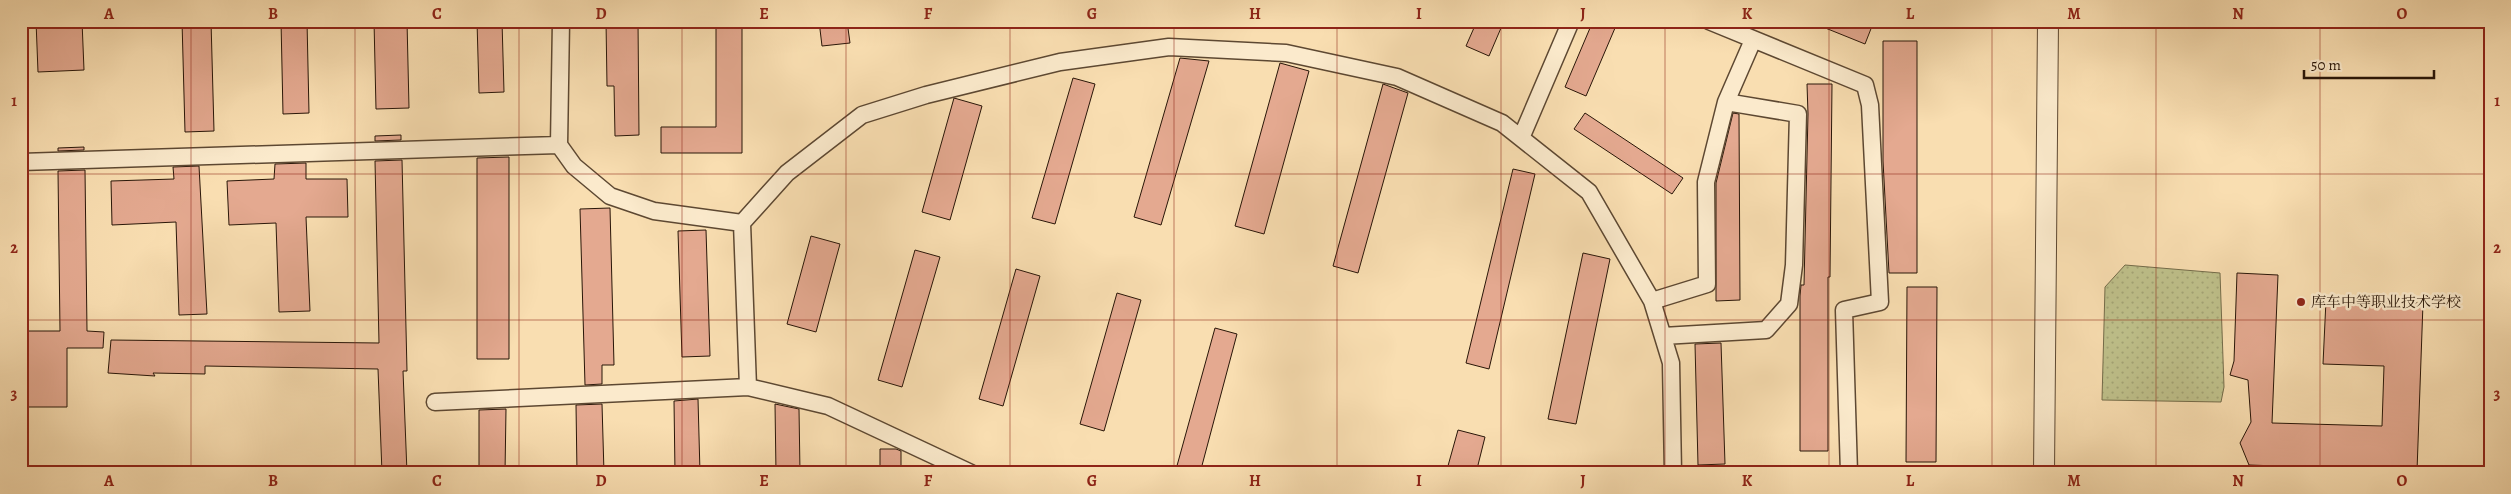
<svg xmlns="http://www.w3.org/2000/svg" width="2511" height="494" font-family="Alegreya,'Noto Serif SC',serif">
  <defs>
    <pattern id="park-dots" width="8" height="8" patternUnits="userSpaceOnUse" patternTransform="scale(1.25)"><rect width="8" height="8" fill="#bfc18b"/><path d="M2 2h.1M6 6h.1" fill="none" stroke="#a4a576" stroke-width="1.8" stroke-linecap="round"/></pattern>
  </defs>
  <rect width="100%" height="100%" fill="#f9deb1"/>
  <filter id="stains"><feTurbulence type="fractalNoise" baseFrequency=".004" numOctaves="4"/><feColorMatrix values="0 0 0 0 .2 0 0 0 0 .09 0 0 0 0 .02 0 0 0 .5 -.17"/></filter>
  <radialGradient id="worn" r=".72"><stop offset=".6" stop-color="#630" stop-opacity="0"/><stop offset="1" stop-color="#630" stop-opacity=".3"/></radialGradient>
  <path fill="url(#park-dots)" stroke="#746c4a" d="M 2125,265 L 2220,273 L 2224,387 L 2221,402 L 2102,400 L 2105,287 Z"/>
  <path fill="#e4a990" stroke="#291608" d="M 36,21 L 82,21 L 84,70 L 38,72 Z
    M 182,21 L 211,21 L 214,131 L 185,132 Z
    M 281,21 L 307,21 L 309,113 L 283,114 Z
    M 374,21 L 407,21 L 409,108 L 376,109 Z
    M 477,21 L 502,21 L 504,92 L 479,93 Z
    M 606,21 L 638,21 L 639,135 L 615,136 L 614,86 L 607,86 Z
    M 716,21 L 742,21 L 742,153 L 661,153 L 661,127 L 716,127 Z
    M 819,21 L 847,21 L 850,43 L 822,46 Z
    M 1477,21 L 1504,21 L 1489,56 L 1466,46 Z
    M 1593,21 L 1618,21 L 1586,96 L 1565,87 Z
    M 1808,21 L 1874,21 L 1865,44 Z
    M 1883,41 L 1917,41 L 1917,273 L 1889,273 L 1883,161 Z
    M 1180,58 L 1209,61 L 1161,225 L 1134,217 Z
    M 1280,63 L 1309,71 L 1264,234 L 1235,226 Z
    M 1073,78 L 1095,84 L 1055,224 L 1032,218 Z
    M 1383,84 L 1408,93 L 1358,273 L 1333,266 Z
    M 1807,84 L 1832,84 L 1830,277 L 1828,277 L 1828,451 L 1800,451 L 1800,296 L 1801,285 L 1804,285 L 1808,114 Z
    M 954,98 L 982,106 L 950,220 L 922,212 Z
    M 1585,113 L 1683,178 L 1672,194 L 1574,129 Z
    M 1733,113 L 1739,114 L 1740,300 L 1716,301 L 1716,183 Z
    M 401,135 L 401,140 L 375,141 L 375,136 Z
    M 84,147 L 84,150 L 58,151 L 58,148 Z
    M 509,157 L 509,359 L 477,359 L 477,158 Z
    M 402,160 L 407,371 L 403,371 L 407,473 L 382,473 L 378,369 L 205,366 L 205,374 L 153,373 L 155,376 L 108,373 L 111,340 L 379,343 L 375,161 Z
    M 306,163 L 306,179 L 347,179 L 348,217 L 306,217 L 310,311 L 279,312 L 276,223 L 229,225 L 227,181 L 274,179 L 275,164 Z
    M 199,166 L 207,314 L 179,315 L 176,222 L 112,225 L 111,181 L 174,179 L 173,167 Z
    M 1513,169 L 1535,174 L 1489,369 L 1466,363 Z
    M 85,170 L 87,331 L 104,332 L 103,348 L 67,348 L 67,407 L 26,407 L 27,331 L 60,331 L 58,171 Z
    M 610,208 L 614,365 L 602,365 L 602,384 L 585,385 L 580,209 Z
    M 706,230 L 710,356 L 682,357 L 678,231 Z
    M 811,236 L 840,244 L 816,332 L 787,324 Z
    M 915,250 L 940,257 L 902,387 L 878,380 Z
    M 1583,253 L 1610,259 L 1576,424 L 1548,419 Z
    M 1016,269 L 1040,276 L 1003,406 L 979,399 Z
    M 2237,273 L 2278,275 L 2272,423 L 2382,426 L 2384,366 L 2323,364 L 2326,300 L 2423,303 L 2417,471 L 2249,465 L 2240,443 L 2251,422 L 2248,380 L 2230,375 L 2234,361 Z
    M 1907,287 L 1937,287 L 1936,462 L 1906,462 Z
    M 1117,293 L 1141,300 L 1104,431 L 1080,424 Z
    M 1215,328 L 1237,334 L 1200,473 L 1175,473 Z
    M 1721,343 L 1725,464 L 1698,465 L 1695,344 Z
    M 698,399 L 700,473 L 675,473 L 674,401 Z
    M 602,404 L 604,473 L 577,473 L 576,405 Z
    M 775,404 L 799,409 L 800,473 L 776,473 Z
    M 506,409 L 505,473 L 479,473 L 479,410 Z
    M 1458,430 L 1485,437 L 1476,473 L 1446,473 Z
    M 880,449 L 896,449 L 901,451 L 901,473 L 880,473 Z"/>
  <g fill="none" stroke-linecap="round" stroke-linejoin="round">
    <g stroke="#5d4832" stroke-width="19">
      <path id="minor" d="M 1709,21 L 1865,85 L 1870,105 L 1880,302 L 1844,310 L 1849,473
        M 1521,138 L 1571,21
        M 21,162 L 559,145
        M 742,223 L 787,173 L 862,115 L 926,95 L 1060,62 L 1169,47 L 1286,53 L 1397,77 L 1502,123 L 1589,192 L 1652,301 L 1671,363 L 1673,473
        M 1652,301 L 1707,284 L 1706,182 L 1726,102
        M 1663,336 L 1766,330 L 1789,304 L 1794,265 L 1798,114 L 1726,102 L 1753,40
        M 748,387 L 828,406 L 971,473
        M 435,402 L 748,387 L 742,223 L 654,211 L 610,196 L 574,166 L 559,145 L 561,21"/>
    </g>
    <g stroke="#5d4832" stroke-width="22">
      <path id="tertiary" d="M 2044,473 L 2048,21"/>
    </g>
    <use href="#minor" stroke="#fbeacc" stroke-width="16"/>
    <use href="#tertiary" stroke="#fbeacc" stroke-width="20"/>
  </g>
  <path fill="none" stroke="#8f2418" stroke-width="1" stroke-opacity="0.55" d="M 191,21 L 191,473M 355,21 L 355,473M 519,21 L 519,473M 682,21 L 682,473M 846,21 L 846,473M 1010,21 L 1010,473M 1174,21 L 1174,473M 1337,21 L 1337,473M 1501,21 L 1501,473M 1665,21 L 1665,473M 1829,21 L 1829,473M 1992,21 L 1992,473M 2156,21 L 2156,473M 2320,21 L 2320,473M 21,174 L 2490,174M 21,320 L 2490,320"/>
  <circle fill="#8f2418" stroke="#fbeacc" stroke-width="2" cx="2301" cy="302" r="5"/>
  <g text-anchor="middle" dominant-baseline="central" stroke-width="5" stroke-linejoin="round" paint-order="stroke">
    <g font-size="15" fill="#291608" stroke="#fbeacc" text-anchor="start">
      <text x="2311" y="302">库车中等职业技术学校</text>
    </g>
  </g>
  <rect width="2511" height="494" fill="none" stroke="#f9deb1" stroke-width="55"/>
  <path d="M2304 70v8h130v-8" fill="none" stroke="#291608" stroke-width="2.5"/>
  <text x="2311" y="70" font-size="15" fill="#291608" stroke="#fbeacc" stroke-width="4" paint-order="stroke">50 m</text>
  <rect x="28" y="28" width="2456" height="438" fill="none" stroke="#8f2418" stroke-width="2"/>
  <g font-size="16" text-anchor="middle" font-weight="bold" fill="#8f2418">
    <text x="109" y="19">A</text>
    <text x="273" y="19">B</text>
    <text x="437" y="19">C</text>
    <text x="601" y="19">D</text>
    <text x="764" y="19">E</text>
    <text x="928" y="19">F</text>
    <text x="1092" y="19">G</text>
    <text x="1255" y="19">H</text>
    <text x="1419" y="19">I</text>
    <text x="1583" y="19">J</text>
    <text x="1747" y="19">K</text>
    <text x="1910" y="19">L</text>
    <text x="2074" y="19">M</text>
    <text x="2238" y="19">N</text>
    <text x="2402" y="19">O</text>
    <text x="14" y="106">1</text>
    <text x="2497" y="106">1</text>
    <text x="14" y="253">2</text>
    <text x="2497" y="253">2</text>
    <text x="14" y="399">3</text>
    <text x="2497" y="399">3</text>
    <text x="109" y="486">A</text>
    <text x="273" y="486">B</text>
    <text x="437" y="486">C</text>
    <text x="601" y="486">D</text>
    <text x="764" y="486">E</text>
    <text x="928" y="486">F</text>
    <text x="1092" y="486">G</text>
    <text x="1255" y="486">H</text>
    <text x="1419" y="486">I</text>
    <text x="1583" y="486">J</text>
    <text x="1747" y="486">K</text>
    <text x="1910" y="486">L</text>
    <text x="2074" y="486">M</text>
    <text x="2238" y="486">N</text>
    <text x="2402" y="486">O</text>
  </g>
  <rect width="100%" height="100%" filter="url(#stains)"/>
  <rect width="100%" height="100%" fill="url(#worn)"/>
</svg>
